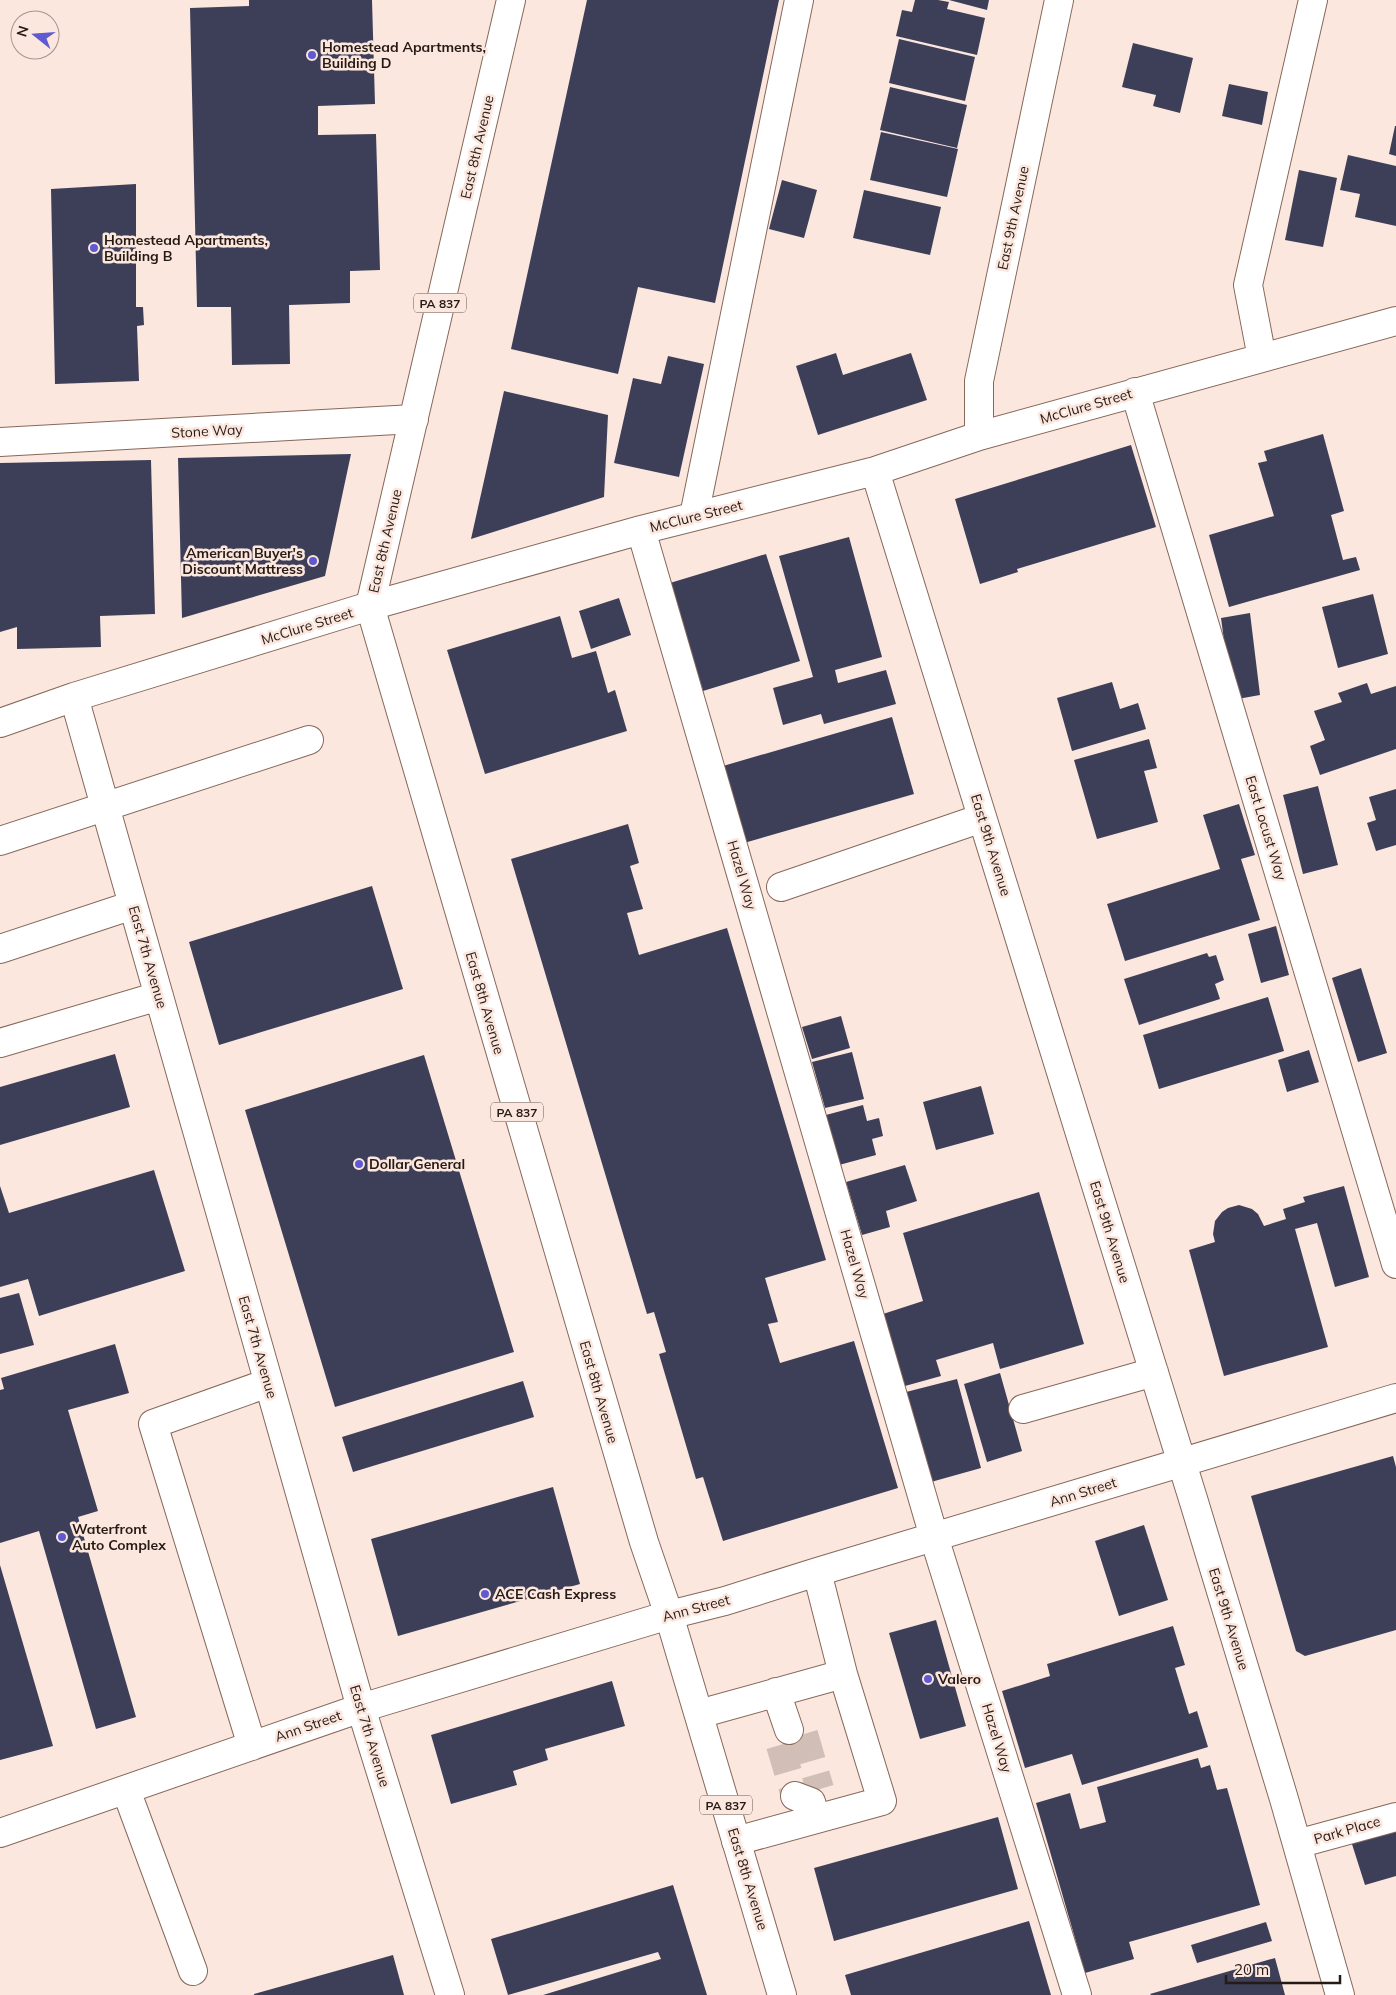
<svg xmlns="http://www.w3.org/2000/svg" width="1396" height="1995" font-family="Mulish,sans-serif">
  <rect width="100%" height="100%" fill="#fce7de"/>
  <path fill="#3d3f59" d="M 249,0 L 372,0 L 375,104 L 318,106 L 318,135 L 376,134 L 380,270 L 350,271 L 350,303 L 289,305 L 290,364 L 232,365 L 231,307 L 197,307 L 190,8 L 249,6 Z
    M 587,0 L 779,0 L 715,303 L 638,287 L 618,374 L 511,349 Z
    M 915,0 L 938,0 L 949,2 L 947,9 L 985,18 L 977,55 L 896,36 L 902,10 L 912,12 Z
    M 949,0 L 989,0 L 987,10 Z
    M 899,39 L 975,57 L 965,101 L 889,83 Z
    M 1133,43 L 1193,58 L 1180,113 L 1153,106 L 1156,95 L 1122,87 Z
    M 1229,84 L 1268,92 L 1262,125 L 1222,116 Z
    M 890,87 L 967,105 L 957,148 L 880,130 Z
    M 1395,126 L 1396,126 L 1396,156 L 1389,154 Z
    M 881,132 L 958,149 L 947,197 L 870,180 Z
    M 1348,155 L 1396,166 L 1396,226 L 1355,217 L 1360,194 L 1340,190 Z
    M 1299,170 L 1337,178 L 1323,247 L 1285,240 Z
    M 782,180 L 817,190 L 804,238 L 769,229 Z
    M 136,184 L 136,307 L 143,307 L 144,325 L 137,326 L 139,381 L 55,384 L 51,189 Z
    M 864,190 L 941,207 L 930,255 L 853,238 Z
    M 836,353 L 843,375 L 911,353 L 927,400 L 818,435 L 796,366 Z
    M 668,356 L 704,364 L 679,477 L 614,463 L 633,378 L 661,384 Z
    M 504,391 L 608,415 L 604,497 L 471,539 Z
    M 1323,434 L 1344,511 L 1331,515 L 1343,560 L 1356,557 L 1360,570 L 1229,607 L 1209,535 L 1274,516 L 1258,463 L 1267,461 L 1264,451 Z
    M 1131,445 L 1156,527 L 1017,569 L 1018,572 L 980,584 L 955,499 Z
    M 351,454 L 325,576 L 182,618 L 178,458 Z
    M 151,460 L 155,614 L 100,616 L 101,647 L 17,649 L 17,627 L 0,632 L 0,463 Z
    M 849,537 L 882,657 L 835,670 L 838,683 L 886,670 L 896,704 L 824,724 L 821,714 L 783,725 L 773,688 L 813,677 L 779,556 Z
    M 766,554 L 800,661 L 703,691 L 670,583 Z
    M 1373,594 L 1388,654 L 1338,668 L 1322,607 Z
    M 619,598 L 631,635 L 591,649 L 579,611 Z
    M 1250,613 L 1260,695 L 1232,700 L 1221,618 Z
    M 560,616 L 572,658 L 596,651 L 608,693 L 615,690 L 627,731 L 485,774 L 447,650 Z
    M 1112,682 L 1120,709 L 1138,703 L 1146,729 L 1072,751 L 1057,698 Z
    M 1367,683 L 1371,694 L 1396,686 L 1396,749 L 1320,775 L 1310,746 L 1325,740 L 1314,711 L 1342,702 L 1338,693 Z
    M 892,717 L 914,794 L 744,843 L 723,766 Z
    M 1149,739 L 1157,768 L 1144,771 L 1158,822 L 1097,839 L 1074,760 Z
    M 1318,786 L 1338,865 L 1303,874 L 1283,795 Z
    M 1396,789 L 1396,845 L 1376,851 L 1367,823 L 1376,820 L 1369,797 Z
    M 1239,804 L 1255,855 L 1241,859 L 1260,920 L 1125,961 L 1107,904 L 1220,869 L 1203,815 Z
    M 628,824 L 639,863 L 630,866 L 643,909 L 627,913 L 639,955 L 727,928 L 826,1260 L 765,1278 L 778,1322 L 768,1324 L 780,1363 L 854,1341 L 898,1488 L 723,1541 L 703,1477 L 696,1479 L 659,1354 L 666,1352 L 654,1312 L 647,1314 L 511,859 Z
    M 372,886 L 403,989 L 219,1045 L 189,942 Z
    M 1276,926 L 1289,975 L 1261,983 L 1248,934 Z
    M 1207,953 L 1209,957 L 1216,955 L 1224,980 L 1215,984 L 1220,999 L 1139,1025 L 1124,979 Z
    M 1361,968 L 1387,1053 L 1358,1062 L 1332,978 Z
    M 1268,997 L 1284,1051 L 1159,1089 L 1143,1035 Z
    M 841,1016 L 850,1048 L 812,1059 L 802,1027 Z
    M 1309,1050 L 1319,1082 L 1287,1092 L 1278,1060 Z
    M 852,1052 L 864,1099 L 825,1108 L 812,1062 Z
    M 115,1054 L 130,1107 L 0,1145 L 0,1087 Z
    M 424,1055 L 514,1352 L 335,1407 L 245,1110 Z
    M 981,1086 L 994,1134 L 936,1150 L 923,1102 Z
    M 863,1105 L 867,1121 L 879,1118 L 883,1136 L 872,1139 L 876,1155 L 839,1165 L 826,1115 Z
    M 905,1165 L 917,1201 L 886,1211 L 890,1227 L 862,1235 L 846,1182 Z
    M 154,1170 L 185,1271 L 39,1316 L 28,1279 L 0,1287 L 0,1186 L 9,1213 Z
    M 1344,1186 L 1369,1277 L 1335,1287 L 1317,1223 L 1295,1229 L 1328,1347 L 1224,1376 L 1189,1250 L 1215,1242 L 1213,1234 L 1215,1221 L 1222,1212 L 1228,1208 L 1239,1205 L 1252,1209 L 1258,1214 L 1264,1226 L 1286,1219 L 1283,1209 L 1305,1202 L 1303,1197 Z
    M 1039,1192 L 1084,1344 L 1000,1369 L 993,1343 L 936,1360 L 941,1376 L 905,1386 L 883,1314 L 923,1301 L 903,1233 Z
    M 19,1293 L 34,1345 L 0,1354 L 0,1298 Z
    M 115,1344 L 129,1393 L 68,1410 L 98,1511 L 78,1517 L 136,1717 L 96,1729 L 39,1531 L 0,1543 L 0,1390 L 4,1389 L 1,1378 Z
    M 1000,1373 L 1022,1451 L 987,1462 L 964,1384 Z
    M 957,1379 L 981,1468 L 931,1482 L 906,1392 Z
    M 523,1381 L 534,1417 L 353,1472 L 342,1437 Z
    M 1393,1456 L 1396,1467 L 1396,1630 L 1305,1656 L 1296,1651 L 1251,1496 Z
    M 553,1487 L 580,1584 L 398,1636 L 371,1539 Z
    M 1144,1525 L 1168,1600 L 1119,1616 L 1095,1541 Z
    M 0,1565 L 53,1746 L 0,1760 Z
    M 936,1620 L 966,1726 L 920,1739 L 889,1633 Z
    M 1173,1626 L 1185,1665 L 1175,1668 L 1189,1714 L 1197,1711 L 1208,1747 L 1082,1785 L 1072,1754 L 1025,1768 L 1002,1691 L 1050,1676 L 1047,1664 Z
    M 612,1681 L 625,1726 L 545,1749 L 548,1760 L 513,1771 L 517,1785 L 451,1804 L 431,1735 Z
    M 1198,1758 L 1201,1768 L 1210,1765 L 1217,1790 L 1227,1788 L 1260,1905 L 1129,1942 L 1134,1959 L 1085,1973 L 1036,1803 L 1070,1793 L 1080,1829 L 1106,1822 L 1097,1787 Z
    M 998,1817 L 1018,1889 L 834,1941 L 814,1868 Z
    M 1396,1828 L 1396,1876 L 1365,1885 L 1351,1841 Z
    M 673,1885 L 707,1995 L 543,1995 L 661,1959 L 658,1952 L 508,1995 L 491,1939 Z
    M 1029,1921 L 1051,1995 L 851,1995 L 845,1975 Z
    M 1266,1922 L 1272,1941 L 1197,1963 L 1191,1945 Z
    M 393,1955 L 404,1995 L 254,1995 L 254,1994 Z
    M 1275,1958 L 1285,1995 L 1151,1995 L 1150,1994 Z"/>
  <g fill="none" stroke-linecap="round" stroke-linejoin="round">
    <path stroke="#d1beb6" stroke-width="28" stroke-dasharray="28 14" stroke-linecap="butt" d="M 804,1734 L 820,1789
      M 780,1745 L 795,1796"/>
    <g stroke="#86685a" stroke-width="30">
      <path id="minor" d="M 1262,358 L 1248,285 L 1313,0
        M 1135,392 L 1396,1264
        M 979,436 L 979,381 L 1059,0
        M 0,442 L 414,419
        M 875,471 L 1194,1502 L 1284,1799 L 1340,1995
        M 694,516 L 799,0
        M 641,530 L 934,1537 L 1077,1995
        M 74,697 L 361,1708 L 450,1995
        M 0,723 L 74,697 L 370,606 L 641,530 L 875,471 L 979,436 L 1396,321
        M 0,841 L 309,740
        M 781,887 L 982,818
        M 0,949 L 133,905
        M 0,1043 L 159,996
        M 1023,1409 L 1154,1372
        M 817,1572 L 843,1674
        M 776,1692 L 789,1730
        M 699,1714 L 843,1674 L 882,1801 L 736,1841
        M 252,1746 L 153,1424 L 268,1383
        M 126,1790 L 193,1971
        M 795,1796 L 811,1802 L 816,1819
        M 0,1833 L 361,1708 L 669,1615 L 725,1601 L 817,1572 L 1396,1398
        M 1297,1844 L 1396,1817"/>
    </g>
    <g stroke="#86685a" stroke-width="30">
      <path id="major" d="M 511,0 L 370,606 L 644,1542 L 669,1615 L 782,1995"/>
    </g>
    <use href="#minor" stroke="#fff" stroke-width="28"/>
    <use href="#major" stroke="#fff" stroke-width="28"/>
  </g>
  <g fill="#5f59d2" stroke="#fce7de" stroke-width="2">
    <circle cx="312" cy="55" r="5"/>
    <circle cx="94" cy="248" r="5"/>
    <circle cx="313" cy="561" r="5"/>
    <circle cx="359" cy="1164" r="5"/>
    <circle cx="62" cy="1537" r="5"/>
    <circle cx="485" cy="1594" r="5"/>
    <circle cx="928" cy="1679" r="5"/>
  </g>
  <g text-anchor="middle" dominant-baseline="central" stroke-width="5" stroke-linejoin="round" paint-order="stroke">
    <g fill="#fce7de" stroke="#665851" stroke-width="1">
      <rect x="414" y="293.5" width="52" height="19" rx="4"/>
      <rect x="491" y="1102.5" width="52" height="19" rx="4"/>
      <rect x="700" y="1795.5" width="52" height="19" rx="4"/>
    </g>
    <g font-size="12" font-weight="bold" fill="#261a15">
      <text x="440" y="303">PA 837</text>
      <text x="517" y="1112">PA 837</text>
      <text x="726" y="1805">PA 837</text>
    </g>
    <g font-size="14" font-weight="bold" fill="#261a15" stroke="#fce7de" text-anchor="start">
      <text x="322" y="47">Homestead Apartments,<tspan x="322" dy="16">Building D</tspan></text>
      <text x="104" y="240">Homestead Apartments,<tspan x="104" dy="16">Building B</tspan></text>
      <text x="303" y="553" text-anchor="end">American Buyer's<tspan x="303" dy="16">Discount Mattress</tspan></text>
      <text x="369" y="1164">Dollar General</text>
      <text x="72" y="1529">Waterfront<tspan x="72" dy="16">Auto Complex</tspan></text>
      <text x="495" y="1594">ACE Cash Express</text>
      <text x="938" y="1679">Valero</text>
    </g>
    <g font-size="14" fill="#261a15" stroke="#fce7de">
      <text transform="translate(477 147) rotate(-77)">East 8th Avenue</text>
      <text transform="translate(1013 218) rotate(-78)">East 9th Avenue</text>
      <text transform="translate(1086 406) rotate(-16)">McClure Street</text>
      <text transform="translate(207 431) rotate(-3)">Stone Way</text>
      <text transform="translate(696 516) rotate(-14)">McClure Street</text>
      <text transform="translate(385 541) rotate(-77)">East 8th Avenue</text>
      <text transform="translate(307 626) rotate(-17)">McClure Street</text>
      <text transform="translate(1266 828) rotate(73)">East Locust Way</text>
      <text transform="translate(991 845) rotate(73)">East 9th Avenue</text>
      <text transform="translate(742 875) rotate(74)">Hazel Way</text>
      <text transform="translate(148 957) rotate(74)">East 7th Avenue</text>
      <text transform="translate(485 1003) rotate(74)">East 8th Avenue</text>
      <text transform="translate(1110 1232) rotate(73)">East 9th Avenue</text>
      <text transform="translate(855 1264) rotate(74)">Hazel Way</text>
      <text transform="translate(258 1347) rotate(74)">East 7th Avenue</text>
      <text transform="translate(599 1392) rotate(74)">East 8th Avenue</text>
      <text transform="translate(1083 1492) rotate(-17)">Ann Street</text>
      <text transform="translate(696 1608) rotate(-15)">Ann Street</text>
      <text transform="translate(1229 1619) rotate(73)">East 9th Avenue</text>
      <text transform="translate(308 1726) rotate(-19)">Ann Street</text>
      <text transform="translate(370 1736) rotate(73)">East 7th Avenue</text>
      <text transform="translate(997 1738) rotate(73)">Hazel Way</text>
      <text transform="translate(1347 1830) rotate(-16)">Park Place</text>
      <text transform="translate(748 1879) rotate(73)">East 8th Avenue</text>
    </g>
  </g>
  <g transform="translate(35 35) rotate(287)"><circle r="24" fill="#fce7de" stroke="#a6958e"/>
  <path d="M0-4L9 19L0 12L-9 19Z" fill="#5f59d2"/>
  <text y="-8" font-size="14" font-weight="bold" text-anchor="middle" fill="#261a15">N</text>
  </g>
  <path d="M1226 1975v8h114v-8" fill="none" stroke="#261a15" stroke-width="2.5"/>
  <text x="1234" y="1975" font-size="15" fill="#261a15" stroke="#fce7de" stroke-width="4" paint-order="stroke">20 m</text>
</svg>
